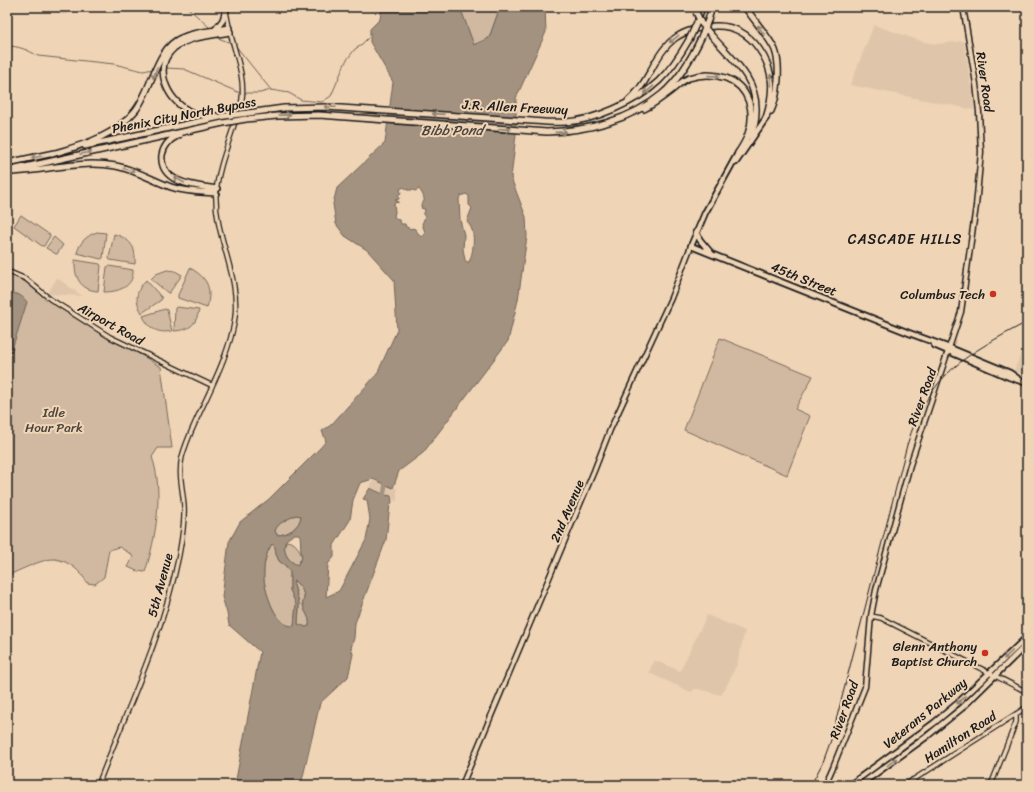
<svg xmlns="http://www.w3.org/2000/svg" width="1034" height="792" font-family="Sriracha,sans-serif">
  <rect width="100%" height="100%" fill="#efd4b6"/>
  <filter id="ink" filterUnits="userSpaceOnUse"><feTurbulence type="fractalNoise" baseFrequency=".025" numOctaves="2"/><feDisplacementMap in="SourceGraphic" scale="8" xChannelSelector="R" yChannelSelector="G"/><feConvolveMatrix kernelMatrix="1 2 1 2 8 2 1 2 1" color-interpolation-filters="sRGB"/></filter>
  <g filter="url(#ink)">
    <path fill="#dfc6ab" d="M 59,7 L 89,7 L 62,15 Z
      M 874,25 L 924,42 L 937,44 L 964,41 L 975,110 L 850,85 Z
      M 57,278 L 82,296 L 47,294 Z
      M 1027,338 L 1027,376 L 1014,371 Z
      M 373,479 L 397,489 L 397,501 L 392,500 L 391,496 L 387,496 L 370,488 Z
      M 707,615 L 745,631 L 737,664 L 726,687 L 721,695 L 698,689 L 695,689 L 691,692 L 649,673 L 654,660 L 680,671 Z"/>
    <path fill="#d0b9a0" stroke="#766a5e" d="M 460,7 L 500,7 L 489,38 L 473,45 Z
      M 21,215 L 50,235 L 50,236 L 44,246 L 42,246 L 14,226 Z
      M 97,232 L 106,233 L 103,258 L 101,259 L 77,253 C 80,242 86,236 97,232 Z
      M 114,234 C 131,239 136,247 135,264 L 110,260 L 109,258 Z
      M 54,237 L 63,245 L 57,254 L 56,254 L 46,248 Z
      M 75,260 L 100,264 L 101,266 L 98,291 C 80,290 74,277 75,260 Z
      M 109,266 L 133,270 C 134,287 118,292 104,292 L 107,267 Z
      M 190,268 C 208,278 212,288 207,308 L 178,298 L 178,295 Z
      M 167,270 L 175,271 L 182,275 L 169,293 L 168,293 L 151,279 L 156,274 Z
      M 7,273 L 26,282 L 36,291 L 161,367 L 172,448 L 158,448 L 152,457 C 164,490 156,539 145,572 L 137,571 L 128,567 L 133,557 L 131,554 L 119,547 L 109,550 L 104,577 L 95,584 L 87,583 C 81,571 69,561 55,559 C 44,558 18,571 7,576 Z
      M 146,280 L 162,298 L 161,300 L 142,313 C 134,299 136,291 146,280 Z
      M 177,307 L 199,310 C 196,325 190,330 174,331 L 175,308 Z
      M 165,309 L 167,310 L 172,331 C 158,334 149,329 143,316 Z
      M 720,338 L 813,376 L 795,409 L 810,416 L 787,475 L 684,430 Z
      M 296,515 L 301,516 C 300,527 288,535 277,535 L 275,531 C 277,523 288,519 296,515 Z
      M 286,541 C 296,542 300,549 302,558 L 297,565 C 287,560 282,551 286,541 Z
      M 272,544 L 275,547 L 276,554 L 279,561 L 286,566 L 290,572 L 290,590 L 296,604 L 294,626 C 276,628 266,594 264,580 C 263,568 265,554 272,544 Z
      M 294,581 C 300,585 304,591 304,598 C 304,600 302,602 303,604 C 304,613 311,617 309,626 L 306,627 L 298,625 C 298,614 301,605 297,595 C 296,590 294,587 293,582 Z"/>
    <path fill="#a49280" stroke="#6e6358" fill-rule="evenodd" d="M 382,7 L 460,7 L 474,45 L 489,38 L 500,7 L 545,7 L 546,32 L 516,98 L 516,134 L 511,178 L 526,217 L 527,236 L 518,300 L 508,341 L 423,453 L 399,471 L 393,488 L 373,479 L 360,483 L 353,500 L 350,520 L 334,545 L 334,557 L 328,564 L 326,597 L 339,591 L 366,540 L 370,519 L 367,500 L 363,499 L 370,488 L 387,496 L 387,495 L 391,496 L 392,503 L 390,504 L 386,540 L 355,623 L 354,638 L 351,648 L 353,654 L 348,677 L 320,703 L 301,785 L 235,785 L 260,652 L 229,625 L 227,613 L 222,597 L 229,542 L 240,522 L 269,499 L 321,447 L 326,441 L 322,431 L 331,425 L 377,374 L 397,330 L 394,280 L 367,250 L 345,236 L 336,224 L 333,204 L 337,188 L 385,143 L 393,82 L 370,42 L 370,29 L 380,19 ZM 404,187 L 407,190 L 413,190 L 415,191 L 419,189 C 421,191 425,198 424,201 C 423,203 421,204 421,206 L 422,209 L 424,208 L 425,212 L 423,214 L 425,217 L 422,224 L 425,232 L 424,235 L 421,237 L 415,229 L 412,228 L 411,229 L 406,227 L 405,224 L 401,224 L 399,220 L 396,219 L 394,216 L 395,212 L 394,203 L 399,202 L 395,200 L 399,199 L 398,195 L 401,193 L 400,189 ZM 466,194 L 469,196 L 469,205 L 472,208 L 467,221 C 469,224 471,227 472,230 C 475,238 473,254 469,262 L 467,262 L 465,260 L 463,249 L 464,235 L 460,220 L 459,199 L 460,196 ZM 296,515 L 301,516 C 300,527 288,535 277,535 L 275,531 C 277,523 288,519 296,515 ZM 294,534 L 298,534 L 300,535 C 301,543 300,550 302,558 L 297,565 C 286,560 282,550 286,540 ZM 272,544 L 275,547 L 276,554 L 279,561 L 286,566 L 290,572 L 290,590 L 296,604 L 294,626 C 276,628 266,594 264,580 C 263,568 265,554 272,544 ZM 294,581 C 300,585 304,591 304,598 C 304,600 302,602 303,604 C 304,613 311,617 309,626 L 306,627 L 298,624 L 299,603 L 293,582 Z
      M 7,293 C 16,293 21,294 27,302 L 7,365 Z"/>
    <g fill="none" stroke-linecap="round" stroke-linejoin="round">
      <path stroke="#6e6358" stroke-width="1" d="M 187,7 L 210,28
        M 218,38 L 231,43
        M 235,45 L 271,90
        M 7,46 C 19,46 28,50 38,56 L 114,64 L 143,71 L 153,69
        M 166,68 L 184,69 L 240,93
        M 244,93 L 260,93 L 271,90 L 289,93 L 301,100 L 322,102 L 331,96 L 346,61 L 355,49 L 360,46 L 368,38"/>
      <path stroke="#a49280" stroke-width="4.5" d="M 383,500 L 386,480"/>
      <g stroke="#1c1c1c" stroke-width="6">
        <path id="tertiary" d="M 7,271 L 26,279 L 50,299 L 110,337 L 211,385
          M 871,616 L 881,618 L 1027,692
          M 912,780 L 916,785
          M 98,785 C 127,709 163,635 179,555 C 182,539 185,522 184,506 C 183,490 178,474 182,457 C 185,446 190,434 195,423 C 209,392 231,351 235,317 C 240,274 214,236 216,193 C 218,169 228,145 235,122 C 238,114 241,107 242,99 C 245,75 235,54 230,31 C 228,23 227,15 225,7
          M 905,785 L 1027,707
          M 991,785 L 1016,722 L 1016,714"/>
      </g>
      <g stroke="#1c1c1c" stroke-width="7">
        <path id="secondary" d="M 462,785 L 594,471 L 610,430 L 671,298 L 691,246
          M 825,785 L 833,767 L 865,687 L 871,616 L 876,590 L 910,465 L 961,312 L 976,206 L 981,152 L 979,112 L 976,84 L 963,7"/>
      </g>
      <g stroke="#1c1c1c" stroke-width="8">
        <path id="primary" d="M 738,153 L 705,213 L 691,246 L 909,333 L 950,348 L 1010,373 L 1017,378
          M 736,162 L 766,118
          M 696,232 L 700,240 L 711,253
          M 934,345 L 1009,377 L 1027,383
          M 850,785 L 934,723 L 958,703 L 1027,637
          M 860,785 L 926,737 L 962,708 L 1027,644"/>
      </g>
      <g stroke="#1c1c1c" stroke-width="8">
        <path id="motorway" d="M 745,7 C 753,19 770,38 775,50 C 781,66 778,96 771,111
          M 698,19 L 702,7
          M 708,20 L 712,7
          M 215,30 L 223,20 L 226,10
          M 712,36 C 732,59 758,79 756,112 C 756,121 755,128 750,136
          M 628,101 C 638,93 644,83 650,72 C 666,40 679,29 715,26 C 733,25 749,34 759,49 C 775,71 774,93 766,118
          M 644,109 C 654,104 663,97 672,90 C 677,86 683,80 689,78 C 701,74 714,74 726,78 C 749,87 756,112 748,134 C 746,141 742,147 738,153
          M 248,113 L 284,108 L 326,107 L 532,121 C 544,122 555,123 566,122 C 583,121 598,116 614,109 C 653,92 669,75 690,38
          M 216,116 C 208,116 197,115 189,111 C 167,100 152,67 174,48 C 186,37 214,35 230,32
          M 246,119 L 277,116 L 319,115 L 547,132 C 587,131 631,120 662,94 C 679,80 693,55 702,36
          M 179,135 C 170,139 164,145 162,155 C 159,184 198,186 217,189
          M 85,146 L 225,116
          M 52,154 C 82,145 114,137 135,111 C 152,90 156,48 181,38 C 196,31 214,31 229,28
          M 7,163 L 54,153
          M 7,171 L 223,123
          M 12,172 C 47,170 81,160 116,166 C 136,170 152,180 171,187 C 185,192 201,192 216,193"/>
      </g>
      <use href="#tertiary" stroke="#efd4b6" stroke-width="3.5"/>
      <use href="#secondary" stroke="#efd4b6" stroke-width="4"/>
      <use href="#primary" stroke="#efd4b6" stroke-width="4.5"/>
      <use href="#motorway" stroke="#efd4b6" stroke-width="5"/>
      <path stroke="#1c1c1c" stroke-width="1" d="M 811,785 L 823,762 L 831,740 L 907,445 C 929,374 965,355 1027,322"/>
      <g stroke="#1c1c1c" stroke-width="8" stroke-linecap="butt">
        <path id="motorway-bridge" d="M 696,12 L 701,23 L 712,36
          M 702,36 L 708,20
          M 690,38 L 697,22
          M 225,116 L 248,113
          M 223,123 L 246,119"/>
      </g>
      <use href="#motorway-bridge" stroke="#efd4b6" stroke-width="5"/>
    </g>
    <defs><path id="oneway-shaft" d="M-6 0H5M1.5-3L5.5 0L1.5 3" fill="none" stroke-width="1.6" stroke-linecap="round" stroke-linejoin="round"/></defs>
    <g stroke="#908171">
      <use href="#oneway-shaft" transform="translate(761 30) rotate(-125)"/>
      <use href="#oneway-shaft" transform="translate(674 39) rotate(142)"/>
      <use href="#oneway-shaft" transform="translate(155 73) rotate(110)"/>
      <use href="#oneway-shaft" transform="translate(714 76) rotate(6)"/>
      <use href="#oneway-shaft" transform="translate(771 80) rotate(-94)"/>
      <use href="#oneway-shaft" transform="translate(649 90) rotate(140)"/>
      <use href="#oneway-shaft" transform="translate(330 107) rotate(-178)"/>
      <use href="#oneway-shaft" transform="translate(438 114) rotate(-176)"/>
      <use href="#oneway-shaft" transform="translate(285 115) rotate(-2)"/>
      <use href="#oneway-shaft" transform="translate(505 129) rotate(4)"/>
      <use href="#oneway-shaft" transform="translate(561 132) rotate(-2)"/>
      <use href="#oneway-shaft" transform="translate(86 153) rotate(-12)"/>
      <use href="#oneway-shaft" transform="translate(37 157) rotate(168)"/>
      <use href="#oneway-shaft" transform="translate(129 170) rotate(17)"/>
      <use href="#oneway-shaft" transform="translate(179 180) rotate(-152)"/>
      <use href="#oneway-shaft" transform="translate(1008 655) rotate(136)"/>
      <use href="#oneway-shaft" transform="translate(961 700) rotate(137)"/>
      <use href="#oneway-shaft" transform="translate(892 762) rotate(-38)"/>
    </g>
  </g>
  <g fill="#c8321e" stroke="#efd4b6" stroke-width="1.5">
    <circle cx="993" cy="294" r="4"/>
    <circle cx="985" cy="653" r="4"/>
  </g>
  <g text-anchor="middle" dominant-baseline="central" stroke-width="4" stroke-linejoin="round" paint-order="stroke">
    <g font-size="13" fill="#1c1c1c" stroke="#efd4b6">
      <text transform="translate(985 82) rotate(82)">River Road</text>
      <text transform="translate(515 107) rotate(3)">J.R. Allen Freeway</text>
      <text transform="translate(184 115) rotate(-11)">Phenix City North Bypass</text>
      <text transform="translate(804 279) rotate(22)">45th Street</text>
      <text transform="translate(111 324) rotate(29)">Airport Road</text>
      <text transform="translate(922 397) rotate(-70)">River Road</text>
      <text transform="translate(567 511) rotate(-67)">2nd Avenue</text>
      <text transform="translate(160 585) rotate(-75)">5th Avenue</text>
      <text transform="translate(844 710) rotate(-70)">River Road</text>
      <text transform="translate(925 713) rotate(-39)">Veterans Parkway</text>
      <text transform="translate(960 737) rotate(-33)">Hamilton Road</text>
    </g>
    <g font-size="13" fill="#1c1c1c" stroke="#efd4b6" text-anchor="end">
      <text x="985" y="294">Columbus Tech</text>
      <text x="977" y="646">Glenn Anthony<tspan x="977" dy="15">Baptist Church</tspan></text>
    </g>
    <g font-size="13" fill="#49433d" stroke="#efd4b6">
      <text x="54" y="412">Idle<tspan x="54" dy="15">Hour Park</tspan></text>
    </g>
    <g font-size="14" font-style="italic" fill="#4c453f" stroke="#efd4b6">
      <text x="452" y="130">Bibb Pond</text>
    </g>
    <g font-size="14" letter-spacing="1" fill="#1c1c1c" stroke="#efd4b6">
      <text x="905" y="239">CASCADE HILLS</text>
    </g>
  </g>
  <rect width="1034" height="792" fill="none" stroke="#efd4b6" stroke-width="24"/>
  <rect x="12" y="12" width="1010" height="768" fill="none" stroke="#1c1c1c" stroke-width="1.5" filter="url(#ink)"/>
</svg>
